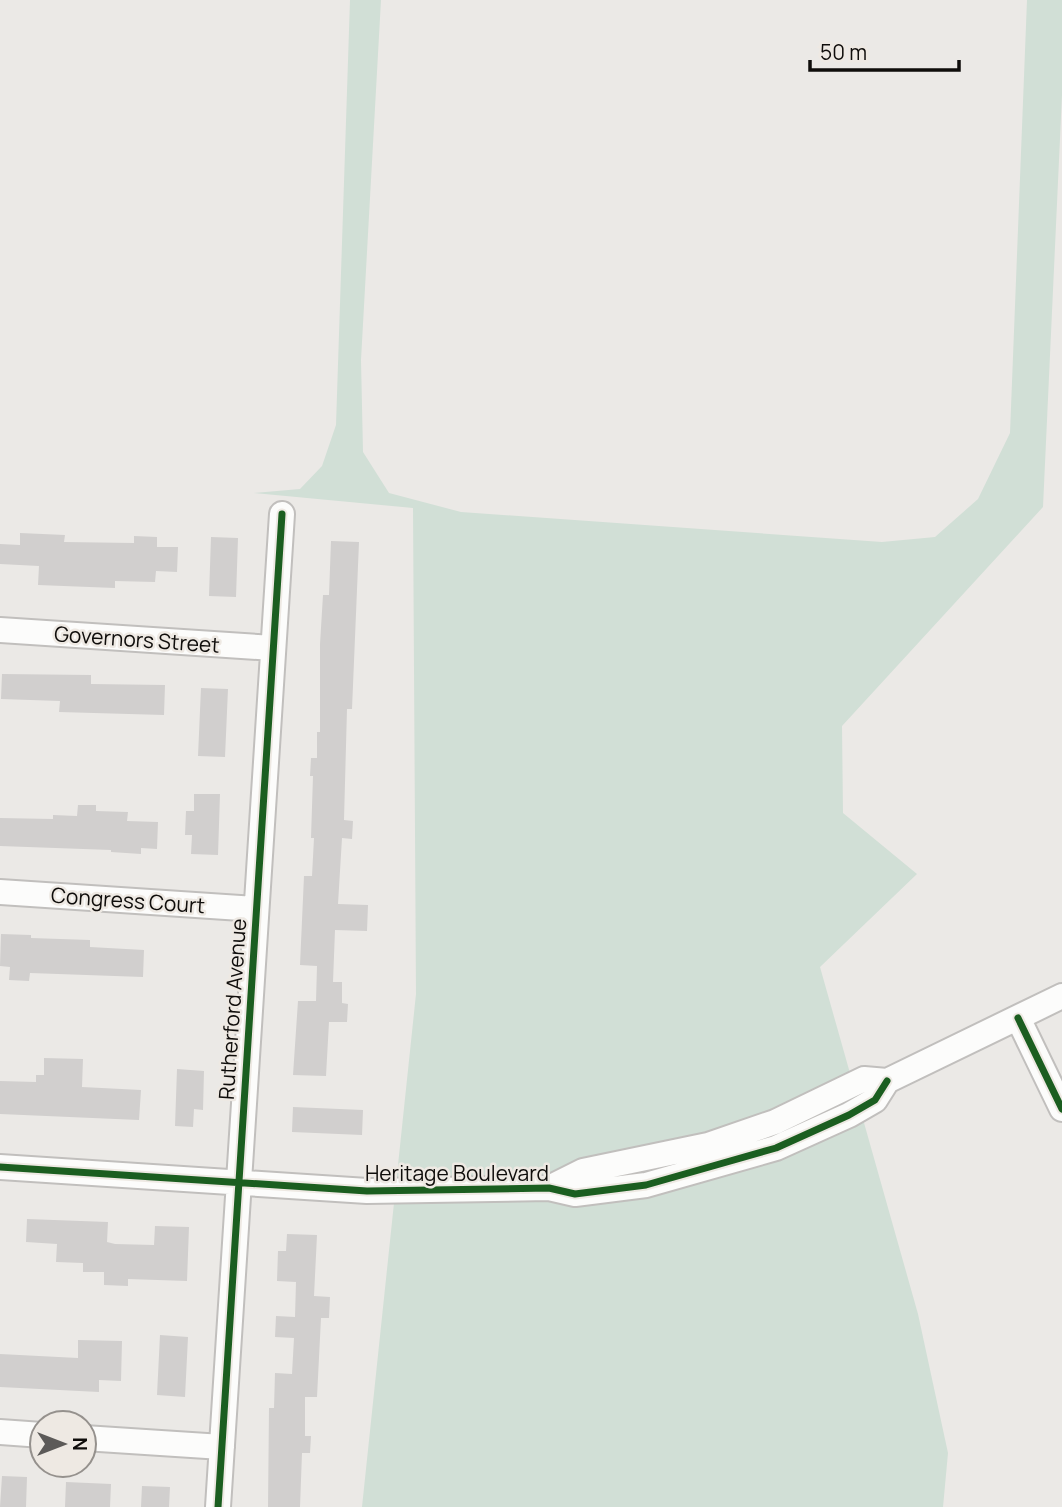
<svg xmlns="http://www.w3.org/2000/svg" width="1062" height="1507" font-family="Manrope,sans-serif">
  <rect width="100%" height="100%" fill="#ebe9e6"/>
  <path fill="#d1dfd6" d="M 350,0 L 381,0 L 361,360 L 363,452 L 389,493 L 461,512 L 882,542 L 935,537 L 978,499 L 1010,433 L 1027,0 L 1062,0 L 1062,95 L 1043,507 L 842,726 L 843,813 L 917,874 L 820,967 L 918,1314 L 948,1453 L 943,1507 L 362,1507 L 416,994 L 413,508 L 254,493 L 300,489 L 322,466 L 336,425 Z"/>
  <path fill="#d1cfce" d="M 20,533 L 65,535 L 64,542 L 134,543 L 134,536 L 157,537 L 157,547 L 178,547 L 177,572 L 156,571 L 155,582 L 115,581 L 115,588 L 38,585 L 39,566 L 0,564 L 0,544 L 20,545 Z
    M 211,537 L 238,538 L 236,597 L 209,596 Z
    M 331,541 L 359,542 L 352,709 L 347,709 L 344,820 L 353,821 L 352,839 L 342,838 L 338,904 L 368,905 L 367,931 L 335,930 L 333,982 L 342,982 L 342,1003 L 348,1004 L 347,1022 L 329,1022 L 326,1076 L 293,1075 L 298,1001 L 316,1001 L 317,966 L 300,965 L 304,876 L 312,876 L 314,838 L 311,838 L 313,776 L 310,776 L 311,758 L 317,758 L 317,732 L 320,732 L 320,644 L 323,595 L 329,595 Z
    M 2,674 L 91,675 L 91,684 L 165,685 L 164,715 L 59,712 L 60,701 L 1,699 Z
    M 201,688 L 228,689 L 225,757 L 198,756 Z
    M 194,794 L 220,794 L 218,855 L 191,854 L 192,835 L 185,835 L 186,811 L 194,811 Z
    M 78,805 L 96,805 L 96,811 L 128,812 L 127,821 L 158,822 L 157,849 L 141,848 L 141,854 L 111,852 L 111,850 L 0,846 L 0,818 L 53,819 L 53,815 L 77,816 Z
    M 1,934 L 31,935 L 31,938 L 90,940 L 90,947 L 144,950 L 143,977 L 30,973 L 29,981 L 9,980 L 10,967 L 0,966 Z
    M 44,1058 L 83,1059 L 82,1087 L 141,1090 L 139,1120 L 0,1114 L 0,1081 L 36,1082 L 36,1075 L 44,1075 Z
    M 177,1069 L 204,1071 L 203,1110 L 194,1109 L 193,1127 L 175,1126 Z
    M 293,1107 L 363,1110 L 362,1135 L 292,1132 Z
    M 27,1219 L 108,1222 L 107,1242 L 115,1244 L 154,1245 L 155,1226 L 189,1227 L 187,1281 L 128,1279 L 128,1286 L 104,1285 L 104,1272 L 83,1272 L 83,1263 L 56,1262 L 57,1244 L 26,1242 Z
    M 287,1234 L 317,1235 L 314,1296 L 330,1297 L 329,1318 L 321,1318 L 317,1397 L 305,1397 L 305,1436 L 311,1436 L 310,1453 L 302,1453 L 300,1507 L 268,1507 L 269,1408 L 274,1408 L 275,1373 L 292,1374 L 294,1338 L 275,1337 L 276,1316 L 295,1317 L 296,1282 L 277,1281 L 278,1251 L 286,1251 Z
    M 160,1335 L 188,1337 L 185,1397 L 157,1395 Z
    M 78,1340 L 122,1341 L 121,1381 L 99,1380 L 99,1392 L 0,1387 L 0,1354 L 78,1358 Z
    M 2,1476 L 27,1477 L 26,1507 L 0,1507 Z
    M 66,1482 L 111,1484 L 110,1507 L 65,1507 Z
    M 142,1486 L 170,1487 L 169,1507 L 141,1507 Z"/>
  <g fill="none" stroke-linecap="round" stroke-linejoin="round">
    <g stroke="#c1bfbd" stroke-width="28">
      <path id="minor" d="M 0,630 L 273,648
        M 0,892 L 256,909
        M 1018,1018 L 1062,1109
        M 0,1167 L 367,1191 L 549,1188 L 575,1194 L 646,1185 L 776,1148 L 849,1115 L 875,1100 L 887,1081
        M 549,1188 L 583,1171 L 708,1145 L 775,1122 L 864,1079 L 887,1081 L 1062,996
        M 0,1432 L 42,1435
        M 84,1438 L 222,1447
        M 218,1507 L 282,514"/>
    </g>
    <use href="#minor" stroke="#fcfcfb" stroke-width="24"/>
    <g stroke="#eee9e3" stroke-width="11">
      <path id="cycleway" d="M 1018,1018 L 1062,1109
        M 0,1167 L 367,1191 L 549,1188 L 575,1194 L 646,1185 L 776,1148 L 849,1115 L 875,1100 L 887,1081
        M 218,1507 L 282,514"/>
    </g>
    <use href="#cycleway" stroke="#1b5e20" stroke-width="7"/>
  </g>
  <g text-anchor="middle" dominant-baseline="central" stroke-width="5" stroke-linejoin="round" paint-order="stroke">
    <g font-size="21" fill="#0f0d0b" stroke="#eee9e3">
      <text transform="translate(137 639) rotate(4)">Governors Street</text>
      <text transform="translate(128 900) rotate(4)">Congress Court</text>
      <text transform="translate(232 1009) rotate(-86)">Rutherford Avenue</text>
      <text x="457" y="1173">Heritage Boulevard</text>
    </g>
  </g>
  <g transform="translate(63 1444) rotate(90)"><circle r="33" fill="#eee9e3" stroke="#95918d" stroke-width="2"/>
  <path d="M0-5L12 26L0 18L-12 26Z" fill="#5c5a58"/>
  <text y="-10" font-size="19" font-weight="bold" text-anchor="middle" fill="#0f0d0b">N</text>
  </g>
  <path d="M810 60v10h149v-10" fill="none" stroke="#0f0d0b" stroke-width="3.5"/>
  <text x="820" y="60" font-size="21" fill="#0f0d0b" stroke="#eee9e3" stroke-width="5" paint-order="stroke">50 m</text>
</svg>
